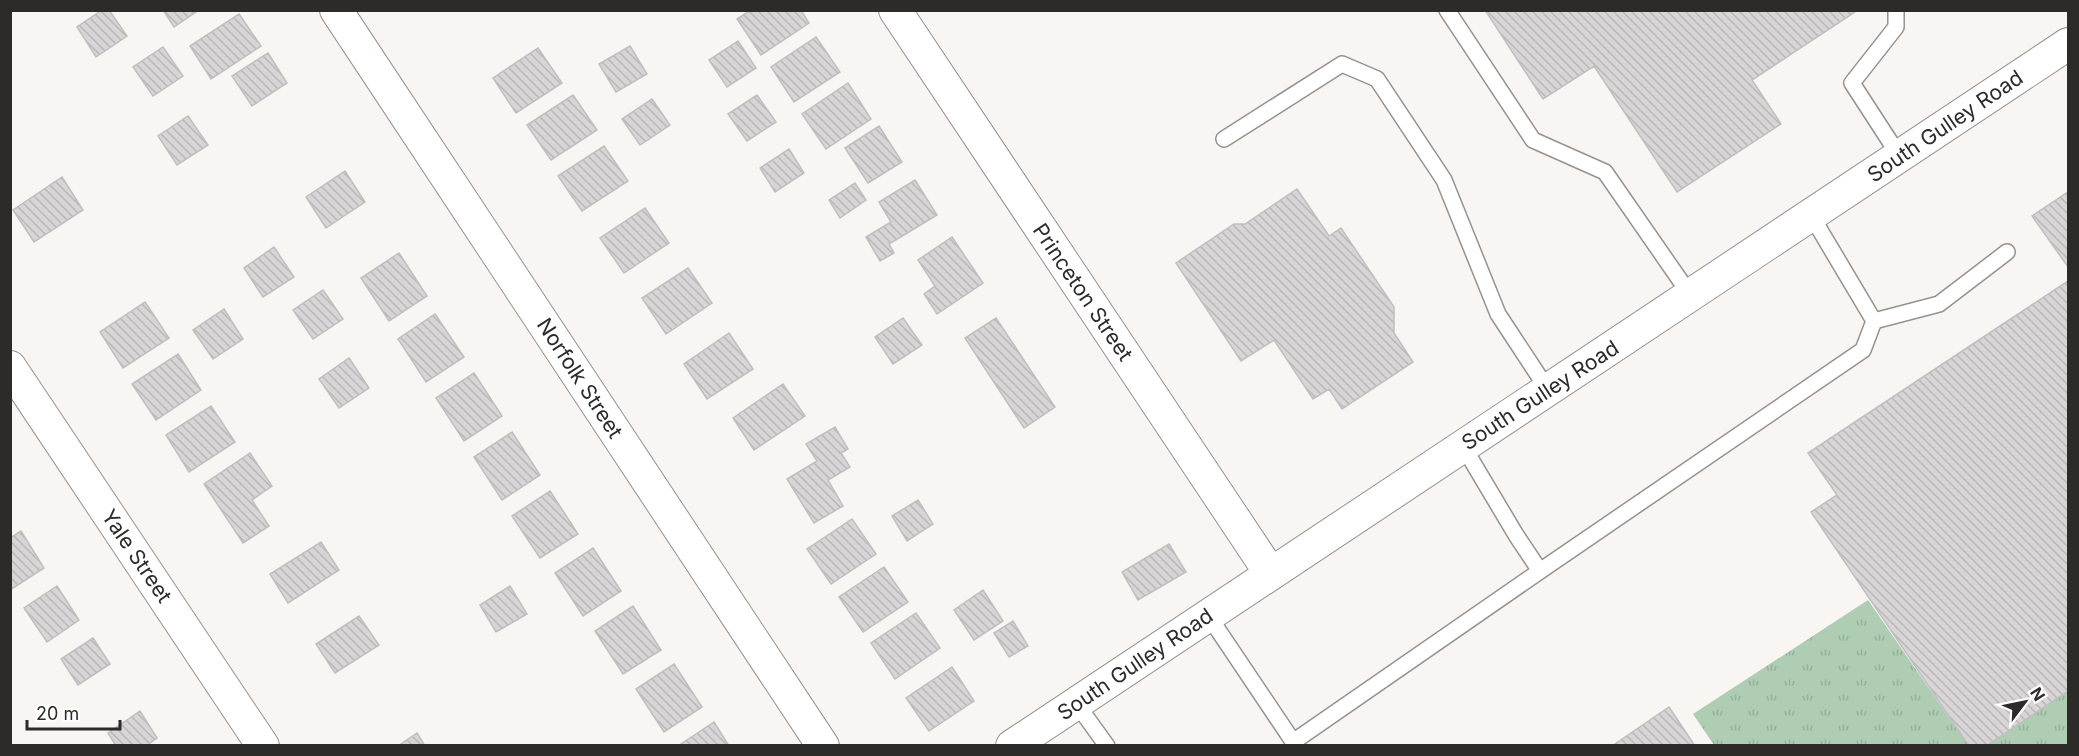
<svg xmlns="http://www.w3.org/2000/svg" width="2079" height="756" font-family="Inter,sans-serif">
  <defs>
    <pattern id="grass-tufts" width="24" height="20" patternUnits="userSpaceOnUse" patternTransform="scale(1.5)"><rect width="24" height="20" fill="#aecdb2"/><path d="M3 7l-1-3M5 7V3M7 7l1-3M15 17l-1-3M17 17v-4M19 17l1-3" fill="none" stroke="#96b099"/></pattern>
    <pattern id="building-back-hatch" width="6" height="6" patternUnits="userSpaceOnUse" patternTransform="scale(1.5)"><rect width="6" height="6" fill="#d9d5d7"/><path d="M-1 5l2 2M0 0l6 6M5-1l2 2" fill="none" stroke="#bab7b9"/></pattern>
  </defs>
  <rect width="100%" height="100%" fill="#f8f5f3"/>
  <path fill="url(#grass-tufts)" d="M 1868,600 L 1968,745 L 1714,745 L 1693,714 Z
    M 2068,691 L 2068,745 L 1986,745 Z"/>
  <path fill="url(#building-back-hatch)" stroke="#c1bec0" stroke-width="1.5" d="M 102,10 L 109,10 L 127,36 L 96,57 L 77,27 Z
    M 163,10 L 199,10 L 174,27 Z
    M 751,10 L 801,10 L 809,23 L 761,55 L 737,19 Z
    M 1485,10 L 1858,10 L 1752,80 L 1781,124 L 1677,192 L 1594,66 L 1543,99 Z
    M 239,14 L 261,46 L 211,79 L 190,46 Z
    M 816,37 L 840,72 L 794,102 L 771,67 Z
    M 738,41 L 756,68 L 727,87 L 709,60 Z
    M 630,46 L 647,74 L 616,92 L 599,64 Z
    M 163,47 L 183,76 L 153,96 L 133,67 Z
    M 538,48 L 562,83 L 516,113 L 493,78 Z
    M 268,53 L 287,83 L 252,106 L 232,76 Z
    M 848,83 L 871,119 L 826,149 L 802,114 Z
    M 573,95 L 597,130 L 551,160 L 527,125 Z
    M 757,95 L 776,122 L 747,141 L 728,114 Z
    M 652,99 L 670,125 L 640,145 L 622,119 Z
    M 188,116 L 208,145 L 177,165 L 158,136 Z
    M 879,126 L 902,162 L 868,183 L 845,148 Z
    M 604,146 L 628,181 L 582,211 L 558,176 Z
    M 789,149 L 804,173 L 775,192 L 760,168 Z
    M 345,171 L 365,202 L 326,228 L 306,197 Z
    M 62,177 L 83,210 L 34,242 L 13,210 Z
    M 915,180 L 937,215 L 889,244 L 894,253 L 880,261 L 866,237 L 891,222 L 879,202 Z
    M 855,183 L 866,200 L 840,218 L 829,200 Z
    M 1297,189 L 1329,236 L 1341,228 L 1394,307 L 1394,333 L 1413,362 L 1342,409 L 1329,389 L 1313,399 L 1274,340 L 1241,361 L 1176,263 L 1234,224 L 1245,224 Z
    M 2068,192 L 2068,267 L 2032,216 Z
    M 645,208 L 669,243 L 624,273 L 600,238 Z
    M 952,237 L 983,283 L 937,314 L 924,294 L 935,286 L 918,260 Z
    M 274,247 L 294,277 L 263,297 L 244,268 Z
    M 399,253 L 427,296 L 389,321 L 361,278 Z
    M 688,268 L 712,303 L 666,334 L 642,298 Z
    M 2068,281 L 2068,691 L 1986,746 L 1969,746 L 1811,512 L 1837,495 L 1808,453 Z
    M 323,290 L 343,319 L 313,339 L 293,310 Z
    M 145,302 L 169,338 L 123,368 L 100,332 Z
    M 224,309 L 243,339 L 213,359 L 193,330 Z
    M 435,314 L 464,357 L 426,382 L 398,339 Z
    M 903,318 L 922,345 L 893,364 L 875,337 Z
    M 996,318 L 1055,407 L 1024,428 L 965,338 Z
    M 729,333 L 753,369 L 707,399 L 684,364 Z
    M 178,354 L 201,390 L 156,420 L 132,384 Z
    M 349,358 L 369,388 L 339,408 L 319,379 Z
    M 474,373 L 502,416 L 464,441 L 436,398 Z
    M 783,384 L 805,416 L 754,450 L 733,418 Z
    M 211,406 L 235,442 L 189,472 L 166,435 Z
    M 835,427 L 848,449 L 841,453 L 850,467 L 828,480 L 843,506 L 814,523 L 787,479 L 817,461 L 806,444 Z
    M 512,432 L 540,475 L 502,500 L 474,457 Z
    M 250,453 L 272,486 L 252,500 L 269,526 L 243,543 L 204,484 Z
    M 550,491 L 578,534 L 540,558 L 512,516 Z
    M 918,500 L 933,524 L 907,541 L 892,516 Z
    M 852,519 L 876,554 L 831,584 L 807,549 Z
    M 21,531 L 44,568 L 10,590 L 10,538 Z
    M 321,542 L 339,570 L 288,603 L 270,574 Z
    M 1169,544 L 1186,572 L 1138,600 L 1122,572 Z
    M 593,548 L 621,591 L 583,616 L 555,573 Z
    M 884,567 L 908,602 L 863,632 L 839,597 Z
    M 57,586 L 79,620 L 47,642 L 24,608 Z
    M 510,586 L 527,614 L 496,632 L 480,605 Z
    M 983,590 L 1003,621 L 974,640 L 954,610 Z
    M 633,606 L 661,650 L 623,674 L 595,631 Z
    M 916,613 L 940,648 L 895,679 L 871,643 Z
    M 359,616 L 379,645 L 335,673 L 316,644 Z
    M 1013,621 L 1028,646 L 1009,657 L 994,633 Z
    M 93,638 L 110,664 L 78,685 L 61,659 Z
    M 674,664 L 702,707 L 664,732 L 636,689 Z
    M 952,667 L 974,701 L 929,731 L 906,698 Z
    M 1669,707 L 1695,746 L 1612,746 Z
    M 140,711 L 157,738 L 146,746 L 116,746 L 108,733 Z
    M 714,722 L 729,746 L 678,746 Z
    M 417,733 L 425,746 L 398,746 Z"/>
  <g fill="none" stroke-linecap="round" stroke-linejoin="round">
    <g stroke="#959290" stroke-width="18">
      <path id="service" d="M 1447,10 L 1533,140 L 1605,172 L 1691,296
        M 1896,10 L 1896,27 L 1852,83 L 1900,157
        M 1224,139 L 1342,64 L 1377,79 L 1444,180 L 1498,314 L 1548,390
        M 1874,321 L 1939,304 L 2007,252
        M 1463,446 L 1516,535 L 1540,571 L 1863,350 L 1874,321 L 1811,215
        M 1208,615 L 1296,746
        M 1076,703 L 1107,746
        M 1293,742 L 1540,571"/>
    </g>
    <g stroke="#959290" stroke-width="34">
      <path id="minor" d="M 336,10 L 823,746
        M 895,10 L 1271,574
        M 10,367 L 263,746
        M 1012,746 L 2068,44"/>
    </g>
    <use href="#service" stroke="#fff" stroke-width="15"/>
    <use href="#minor" stroke="#fff" stroke-width="32"/>
  </g>
  <g text-anchor="middle" dominant-baseline="central" stroke-width="4.5" stroke-linejoin="round" paint-order="stroke">
    <g font-size="21" fill="#2c2b2a" stroke="#fff">
      <text transform="translate(1945 126) rotate(-34)">South Gulley Road</text>
      <text transform="translate(1083 292) rotate(56)">Princeton Street</text>
      <text transform="translate(580 378) rotate(57)">Norfolk Street</text>
      <text transform="translate(1540 395) rotate(-33)">South Gulley Road</text>
      <text transform="translate(137 556) rotate(56)">Yale Street</text>
      <text transform="translate(1135 664) rotate(-34)">South Gulley Road</text>
    </g>
  </g>
  <rect width="2079" height="756" fill="none" stroke="#2c2b2a" stroke-width="24"/>
  <g transform="translate(2025 702) rotate(58)" stroke="#ffffff" stroke-width="4.5" paint-order="stroke">
  <path d="M0-4.5L10 22L0 15L-10 22Z" fill="#2c2b2a"/>
  <text y="-9" font-size="16" font-weight="bold" text-anchor="middle" fill="#2c2b2a">N</text>
  </g>
  <path d="M27 720v9h93v-9" fill="none" stroke="#2c2b2a" stroke-width="3"/>
  <text x="36" y="720" font-size="18" fill="#2c2b2a" stroke="#ffffff" stroke-width="4.5" paint-order="stroke">20 m</text>
</svg>
